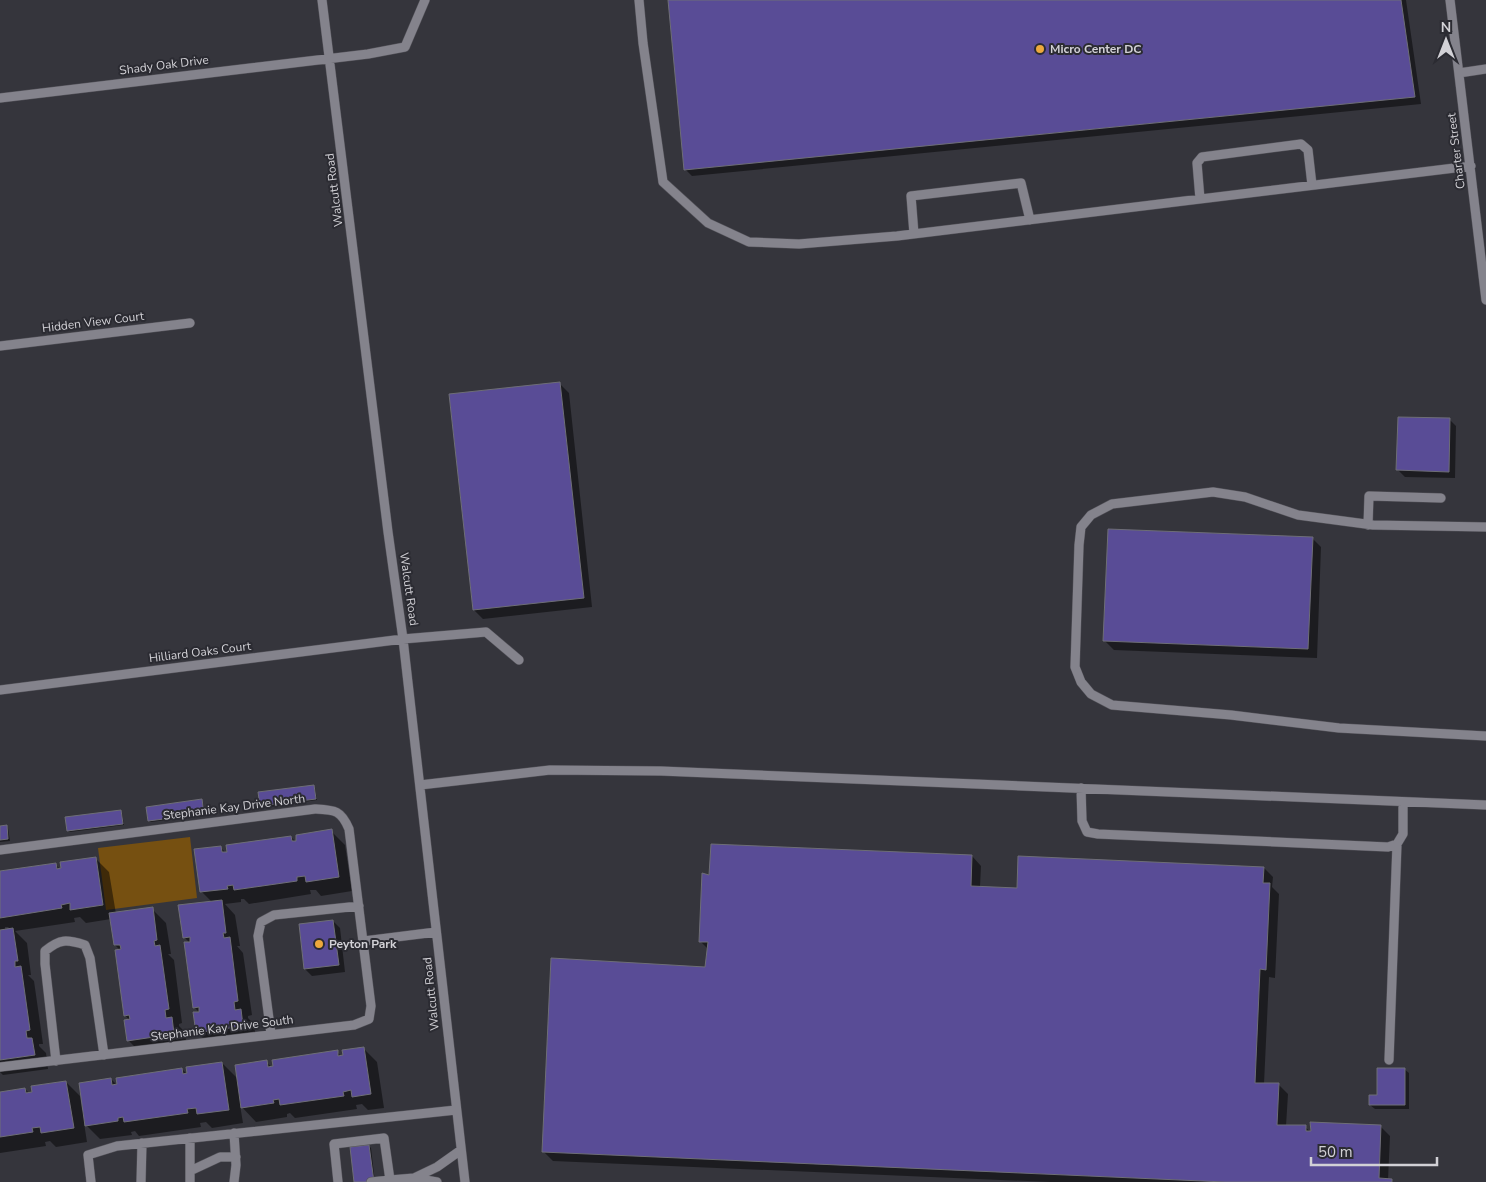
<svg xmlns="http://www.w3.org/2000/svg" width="1486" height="1182" font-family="'Nunito Sans',sans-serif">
  <rect width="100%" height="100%" fill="#35353c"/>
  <path fill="#765011" d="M 190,837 L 197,898 L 106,910 L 98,848 Z"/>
  <path fill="#0007" fill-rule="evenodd" d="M 669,0 L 1406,0 L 1421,104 L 692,176 L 685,169 Z
    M 559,383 L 569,393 L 592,607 L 483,619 L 474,610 Z
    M 1449,419 L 1456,426 L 1455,478 L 1405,477 L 1398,470 Z
    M 1312,538 L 1321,547 L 1317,658 L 1114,650 L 1105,641 Z
    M 314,786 L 315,788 L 317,800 L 263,808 L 262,806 Z
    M 201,801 L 203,802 L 205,815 L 151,822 L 149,821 Z
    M 120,811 L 122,813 L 124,825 L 70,832 L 68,831 Z
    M 6,826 L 8,828 L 10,841 L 0,842 L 0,827 Z
    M 331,831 L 345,845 L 352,891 L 321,896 L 316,890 L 310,890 L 311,894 L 249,904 L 244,899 L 241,899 L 241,902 L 225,904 L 235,915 L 240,946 L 237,946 L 243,953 L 252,1015 L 248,1016 L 248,1018 L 254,1024 L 256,1040 L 211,1046 L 197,1032 L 200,1013 L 194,1007 L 190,943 L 184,937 L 212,902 L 201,891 L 220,847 L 228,855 L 291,837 L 298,844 Z
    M 972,856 L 981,866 L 980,887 L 1018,889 L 1264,868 L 1273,877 L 1272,887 L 1279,894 L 1275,978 L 1269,977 L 1264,1084 L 1278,1084 L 1288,1094 L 1286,1126 L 1305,1127 L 1313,1134 L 1381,1127 L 1390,1136 L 1388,1180 L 1393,1182 L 1050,1182 L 553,1161 L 544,1152 L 706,969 L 708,949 L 700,941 L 710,876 Z
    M 95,858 L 109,872 L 116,914 L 152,909 L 166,923 L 171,954 L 168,954 L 174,960 L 182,1023 L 179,1024 L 179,1026 L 185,1032 L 187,1048 L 142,1054 L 128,1040 L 130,1021 L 125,1015 L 121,951 L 115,945 L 111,919 L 86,923 L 80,917 L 74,918 L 75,922 L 15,931 L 27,943 L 31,975 L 28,975 L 34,981 L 43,1044 L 39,1044 L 39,1046 L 46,1053 L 48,1069 L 3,1075 L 0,1072 L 0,873 L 55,864 L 62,871 ZM 5,927 L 8,927 L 11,930 L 5,930 Z
    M 333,921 L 340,928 L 345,972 L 312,976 L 305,969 Z
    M 363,1048 L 377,1062 L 384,1108 L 368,1110 L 362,1104 L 356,1105 L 357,1109 L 295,1118 L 290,1113 L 287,1114 L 287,1117 L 256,1122 L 240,1105 L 243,1123 L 212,1128 L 206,1122 L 200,1123 L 201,1127 L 139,1136 L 135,1131 L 131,1132 L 132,1135 L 100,1139 L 84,1123 L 87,1142 L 56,1147 L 50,1141 L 45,1142 L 46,1146 L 0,1153 L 0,1093 L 25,1089 L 30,1094 L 66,1082 L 80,1096 L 82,1110 L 84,1110 L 111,1079 L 119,1087 L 182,1069 L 189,1076 L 222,1063 L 238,1079 L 266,1062 L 275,1070 L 337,1052 L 342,1057 Z
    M 1404,1069 L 1409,1073 L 1409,1109 L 1375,1109 L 1370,1105 Z
    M 369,1146 L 371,1148 L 375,1182 L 355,1182 Z"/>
  <path fill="#594c96" stroke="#6e6e76" d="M 668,0 L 1401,0 L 1415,97 L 684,170 Z
    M 560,382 L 584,598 L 473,610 L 449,394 Z
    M 1398,417 L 1450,418 L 1449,472 L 1396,470 Z
    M 1108,529 L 1313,537 L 1308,649 L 1103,641 Z
    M 314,785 L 316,799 L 260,806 L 258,792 Z
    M 202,799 L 204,814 L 148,821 L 146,807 Z
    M 121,810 L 123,824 L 67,831 L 65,817 Z
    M 7,825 L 8,839 L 0,840 L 0,826 Z
    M 332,829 L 339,877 L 306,882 L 305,876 L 297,877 L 297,881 L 234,890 L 233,885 L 227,886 L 228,889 L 200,892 L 194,849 L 221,846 L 222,852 L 227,852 L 226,845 L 291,836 L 292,841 L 296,841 L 296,835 Z
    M 711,844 L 972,855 L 971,886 L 1017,888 L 1018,856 L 1264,867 L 1263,883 L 1270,883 L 1266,970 L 1260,969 L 1255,1083 L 1279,1083 L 1277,1125 L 1306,1125 L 1306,1131 L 1311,1131 L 1310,1122 L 1381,1125 L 1379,1178 L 1392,1179 L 1392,1182 L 1225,1182 L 542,1152 L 551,958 L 705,967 L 708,942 L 699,942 L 702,873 L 709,875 Z
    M 96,857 L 103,905 L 70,910 L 70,903 L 61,905 L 62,908 L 0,918 L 0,871 L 56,863 L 57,869 L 61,868 L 60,862 Z
    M 222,900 L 226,933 L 223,933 L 224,938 L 230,937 L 238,1001 L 234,1002 L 235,1010 L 241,1009 L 243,1026 L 196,1033 L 193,1012 L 199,1012 L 199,1007 L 193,1008 L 184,942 L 190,942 L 190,937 L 183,938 L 178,905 Z
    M 153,907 L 157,940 L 154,941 L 155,946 L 160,945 L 169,1009 L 165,1010 L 166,1018 L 172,1017 L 174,1034 L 127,1041 L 124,1020 L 130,1019 L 129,1015 L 124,1016 L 115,950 L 121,949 L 120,945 L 114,945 L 109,913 Z
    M 333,920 L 339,965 L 304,969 L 299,924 Z
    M 13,928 L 18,961 L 15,961 L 15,967 L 21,966 L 30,1030 L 26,1031 L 27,1038 L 32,1038 L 35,1055 L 0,1060 L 0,930 Z
    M 364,1047 L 371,1094 L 352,1097 L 351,1090 L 343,1092 L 344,1096 L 280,1105 L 279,1099 L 273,1100 L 274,1103 L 241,1108 L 235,1065 L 267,1060 L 268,1067 L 273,1066 L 272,1060 L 338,1050 L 338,1056 L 343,1055 L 342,1050 Z
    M 222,1062 L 229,1110 L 197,1114 L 196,1108 L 187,1109 L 188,1113 L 124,1122 L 123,1117 L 118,1118 L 118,1121 L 85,1126 L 79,1083 L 111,1078 L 112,1085 L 117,1084 L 116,1078 L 182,1068 L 183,1074 L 187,1073 L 186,1067 Z
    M 1377,1068 L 1405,1068 L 1405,1105 L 1369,1105 L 1369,1095 L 1377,1095 Z
    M 66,1081 L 74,1128 L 41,1133 L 40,1127 L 32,1128 L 33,1132 L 0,1137 L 0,1092 L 25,1088 L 26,1093 L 32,1092 L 31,1086 Z
    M 369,1145 L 374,1182 L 354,1182 L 350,1147 Z"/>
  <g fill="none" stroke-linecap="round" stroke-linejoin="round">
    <g stroke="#535259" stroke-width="10">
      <path id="minor" d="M 322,0 L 388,532 L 403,639 L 465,1182
        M 639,0 L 643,43 L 663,182 L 708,223 L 749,242 L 799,244 L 897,236 L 1471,166
        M 1450,0 L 1486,300
        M 1459,73 L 1486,69
        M 0,98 L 368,54 L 405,47 L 425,0
        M 1200,199 L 1197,163 L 1202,157 L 1301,144 L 1308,150 L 1312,185
        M 914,234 L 911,196 L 1021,183 L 1030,220
        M 0,346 L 190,323
        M 1368,525 L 1369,496 L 1441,498
        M 1486,527 L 1373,525 L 1298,515 L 1245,497 L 1213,492 L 1112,504 L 1091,515 L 1081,527 L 1079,545 L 1075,667 L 1081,682 L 1091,694 L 1112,705 L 1231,715 L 1339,728 L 1486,736
        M 0,690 L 403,639 L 486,632 L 519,660
        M 420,785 L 550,770 L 661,771 L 1486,805
        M 1081,788 L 1082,821 L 1087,832 L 1098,834 L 1388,847 L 1397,844 L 1403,834 L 1403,802
        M 0,850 L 315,809 C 335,810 341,810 349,829 L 371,1006 L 369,1019 L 354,1025 L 0,1067
        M 364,941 L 436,932
        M 271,1034 L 258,936 L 261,922 L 274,915 L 359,906
        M 1389,1060 L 1397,844
        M 56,1061 L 45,964 L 45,951 C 60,939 66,939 85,945 L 90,958 L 104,1055
        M 190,1138 L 190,1171 L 220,1157 L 236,1157
        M 414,1178 L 437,1167 L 461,1150
        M 91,1182 L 88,1155 L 117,1146 L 456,1110
        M 141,1182 L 142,1143
        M 190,1182 L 190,1171
        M 234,1182 L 236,1165 L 234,1133
        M 338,1182 L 334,1144 L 384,1138 L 390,1180 L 371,1182
        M 391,1182 L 390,1180 L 414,1178 L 437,1182"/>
    </g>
    <use href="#minor" stroke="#84838c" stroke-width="9"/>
  </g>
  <g fill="#eda83c" stroke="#2b2b32" stroke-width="2">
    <circle cx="1040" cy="49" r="5"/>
    <circle cx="319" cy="944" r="5"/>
  </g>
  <g text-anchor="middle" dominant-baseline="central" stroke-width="4" stroke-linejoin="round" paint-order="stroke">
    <g font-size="12" font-weight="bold" fill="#d2d1d6" stroke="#2b2b32" text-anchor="start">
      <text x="1050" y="49">Micro Center DC</text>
      <text x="329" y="944">Peyton Park</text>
    </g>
    <g font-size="12" fill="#d2d1d6" stroke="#2b2b32">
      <text transform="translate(164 65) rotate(-7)">Shady Oak Drive</text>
      <text transform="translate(1456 151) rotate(-97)">Charter Street</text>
      <text transform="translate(334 190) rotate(-97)">Walcutt Road</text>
      <text transform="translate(93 322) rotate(-7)">Hidden View Court</text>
      <text transform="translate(409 589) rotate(82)">Walcutt Road</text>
      <text transform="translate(200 652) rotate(-7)">Hilliard Oaks Court</text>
      <text transform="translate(234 807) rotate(-7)">Stephanie Kay Drive North</text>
      <text transform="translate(431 994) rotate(-96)">Walcutt Road</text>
      <text transform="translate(222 1028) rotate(-7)">Stephanie Kay Drive South</text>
    </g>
  </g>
  <g transform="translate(1446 40)" stroke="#2b2b32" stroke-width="4" paint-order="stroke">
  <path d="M0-4L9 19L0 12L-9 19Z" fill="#d2d1d6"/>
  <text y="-8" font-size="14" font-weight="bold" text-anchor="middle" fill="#d2d1d6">N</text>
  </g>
  <path d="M1311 1157v8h126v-8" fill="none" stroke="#d2d1d6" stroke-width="2.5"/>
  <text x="1318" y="1157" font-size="15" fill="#d2d1d6" stroke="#2b2b32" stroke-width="4" paint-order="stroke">50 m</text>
</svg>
